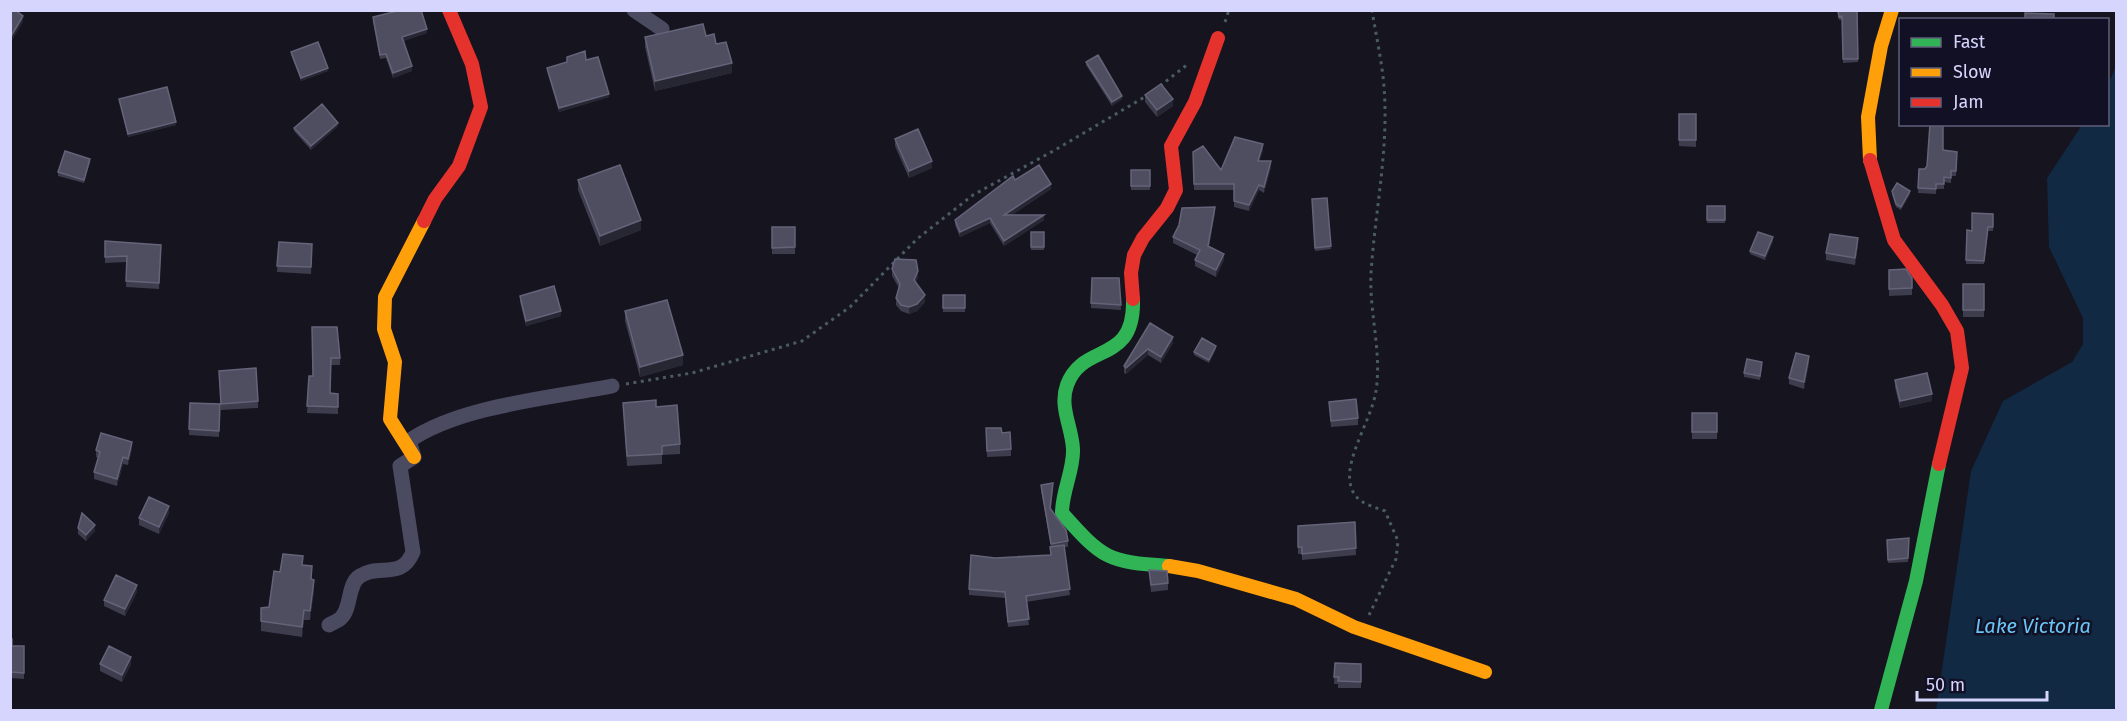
<svg xmlns="http://www.w3.org/2000/svg" width="2127" height="721" font-family="'Fira Sans',sans-serif">
  <rect width="100%" height="100%" fill="#15141f"/>
  <path fill="#112942" d="M 2116,66 L 2116,710 L 1936,710 L 1971,471 L 2003,401 L 2072,362 L 2083,344 L 2083,318 L 2049,247 L 2047,178 L 2082,125 L 2108,124 L 2108,85 Z"/>
  <g fill="none" stroke-linecap="round" stroke-linejoin="round">
    <path stroke="#4b5b64" stroke-width="3" stroke-dasharray="3 4.5" stroke-linecap="butt" d="M 1225,22 L 1229,10
      M 1160,86 L 1188,64
      M 626,384 L 692,373 L 802,341 L 850,307 L 917,239 L 973,195 L 1055,150 L 1148,95
      M 1369,615 L 1396,559 L 1398,541 L 1385,511 C 1368,505 1353,502 1350,482 C 1346,456 1372,418 1376,391 C 1382,352 1369,312 1371,273 C 1375,211 1389,149 1384,87 C 1382,61 1376,36 1372,10"/>
    <path stroke="#4a4b60" stroke-width="15" d="M 634,10 L 662,29
      M 329,625 C 332,623 338,621 341,618 C 352,607 347,584 360,576 C 379,563 401,581 413,552 L 400,466 L 414,457 L 409,441 C 459,406 551,398 612,386"/>
    <path stroke="#30b455" stroke-width="14" d="M 1133,299 C 1135,366 1083,341 1067,385 C 1059,407 1072,427 1073,449 C 1074,470 1062,491 1062,513 C 1103,559 1107,562 1169,566
      M 1881,710 L 1916,581 L 1939,464"/>
    <path stroke="#ff9f0a" stroke-width="14" d="M 1870,160 L 1868,117 L 1881,46 L 1892,10
      M 414,457 L 390,419 L 395,362 L 384,329 L 385,297 L 424,221
      M 1169,566 L 1198,571 L 1296,599 L 1354,627 L 1485,672"/>
    <path stroke="#e5322d" stroke-width="14" d="M 1870,160 L 1894,240 L 1942,305 L 1957,331 L 1962,368 L 1939,464
      M 424,221 L 435,199 L 459,166 L 481,107 L 472,64 L 449,10
      M 1133,299 L 1131,273 L 1134,255 L 1143,238 L 1167,208 L 1176,190 L 1171,146 L 1195,102 L 1218,38"/>
  </g>
  <path fill="#3e3d4e" d="M 1837,10 L 1857,10 L 1858,62 L 1843,63 L 1842,20 L 1839,20 Z
    M 373,17 L 427,33 L 403,41 L 412,71 L 393,78 L 386,58 L 380,59 L 373,22 Z
    M 706,36 L 732,73 L 655,91 L 645,47 L 645,37 Z
    M 291,52 L 328,71 L 301,81 L 291,55 Z
    M 586,60 L 609,97 L 559,112 L 547,71 L 547,68 Z
    M 1086,62 L 1122,99 L 1112,106 L 1086,65 Z
    M 1145,95 L 1173,106 L 1157,117 L 1145,102 Z
    M 119,99 L 176,125 L 128,137 Z
    M 1679,114 L 1696,114 L 1696,147 L 1679,146 Z
    M 338,126 L 311,150 L 294,131 L 294,128 Z
    M 895,139 L 932,168 L 909,178 L 895,146 Z
    M 1263,150 L 1259,161 L 1271,167 L 1264,193 L 1259,190 L 1249,211 L 1234,207 L 1234,190 L 1194,190 L 1193,152 L 1221,170 Z
    M 1943,150 L 1957,152 L 1956,176 L 1951,176 L 1951,183 L 1944,182 L 1944,189 L 1936,189 L 1936,194 L 1918,193 L 1919,169 L 1925,169 Z
    M 90,162 L 84,183 L 58,176 L 58,172 Z
    M 1131,170 L 1150,170 L 1150,190 L 1131,190 Z
    M 578,180 L 641,230 L 600,246 L 578,190 Z
    M 1015,180 L 1051,189 L 1012,215 L 1044,220 L 1004,246 L 990,223 L 960,237 L 955,225 L 955,220 Z
    M 1892,191 L 1910,194 L 1901,210 L 1896,207 L 1892,194 Z
    M 1327,198 L 1331,249 L 1315,251 L 1312,199 Z
    M 1707,206 L 1725,206 L 1725,223 L 1707,223 Z
    M 1215,213 L 1209,246 L 1224,260 L 1216,277 L 1195,266 L 1195,260 L 1197,255 L 1173,243 L 1173,237 Z
    M 1993,214 L 1993,231 L 1988,231 L 1984,264 L 1966,264 L 1967,230 L 1972,231 Z
    M 772,227 L 795,227 L 795,254 L 772,254 Z
    M 1031,232 L 1044,232 L 1044,250 L 1031,250 Z
    M 105,241 L 161,245 L 159,289 L 126,287 L 127,262 L 105,263 Z
    M 1773,241 L 1765,260 L 1750,254 L 1750,251 Z
    M 279,242 L 312,244 L 311,274 L 277,272 Z
    M 1858,245 L 1855,265 L 1826,260 L 1826,253 Z
    M 892,269 L 918,278 L 915,283 L 925,302 L 917,311 L 909,314 L 901,311 L 896,305 L 896,298 L 899,288 L 892,276 Z
    M 1889,270 L 1912,278 L 1912,295 L 1889,296 Z
    M 1119,278 L 1121,310 L 1091,308 L 1091,303 Z
    M 1963,284 L 1984,284 L 1984,317 L 1963,317 Z
    M 943,295 L 965,295 L 965,312 L 943,312 Z
    M 520,296 L 561,316 L 526,326 L 520,302 Z
    M 625,311 L 683,365 L 640,377 L 625,321 Z
    M 1150,323 L 1173,343 L 1161,363 L 1148,355 L 1126,374 L 1124,373 L 1124,366 Z
    M 312,327 L 340,358 L 340,365 L 331,365 L 330,393 L 338,394 L 338,414 L 307,413 L 309,376 L 313,376 Z
    M 1216,349 L 1209,363 L 1194,355 L 1194,352 Z
    M 1809,363 L 1804,389 L 1789,384 L 1789,378 Z
    M 1762,365 L 1760,380 L 1744,377 L 1744,373 Z
    M 219,371 L 258,401 L 258,408 L 221,410 Z
    M 1895,380 L 1932,401 L 1900,408 L 1895,387 Z
    M 1329,402 L 1358,418 L 1358,425 L 1331,427 Z
    M 190,403 L 220,404 L 219,437 L 189,435 Z
    M 623,403 L 656,407 L 680,444 L 680,454 L 662,455 L 662,464 L 627,466 Z
    M 1692,413 L 1717,413 L 1717,439 L 1692,439 Z
    M 1002,433 L 1011,449 L 1011,456 L 987,457 L 986,435 Z
    M 132,449 L 128,465 L 123,464 L 117,486 L 94,479 L 94,472 L 98,458 L 96,457 L 96,450 Z
    M 1041,485 L 1053,488 L 1051,509 L 1068,541 L 1068,547 L 1064,547 L 1070,595 L 1026,602 L 1029,625 L 1008,627 L 1005,598 L 969,595 L 969,589 L 995,558 L 1050,555 L 1050,547 L 1051,547 L 1041,490 Z
    M 169,513 L 159,534 L 139,525 L 139,518 Z
    M 1355,522 L 1356,555 L 1302,560 L 1302,554 L 1298,554 L 1298,526 Z
    M 78,528 L 95,531 L 86,541 L 78,534 Z
    M 1909,538 L 1908,562 L 1888,563 L 1887,540 Z
    M 303,565 L 312,579 L 314,590 L 310,620 L 304,620 L 302,637 L 261,631 L 261,608 L 269,607 L 280,572 Z
    M 1149,570 L 1168,583 L 1168,590 L 1151,592 Z
    M 137,592 L 125,616 L 104,606 L 104,600 Z
    M 10,639 L 12,646 L 24,646 L 24,679 L 10,678 Z
    M 1335,663 L 1361,664 L 1361,688 L 1338,688 L 1338,684 L 1334,684 Z
    M 100,664 L 131,664 L 122,682 L 100,671 Z"/>
  <path fill="#272633" d="M 23,16 L 23,22 L 10,44 L 10,38 Z
    M 427,29 L 427,33 L 402,42 L 402,37 Z
    M 732,63 L 732,73 L 655,91 L 655,81 Z
    M 412,66 L 412,71 L 393,78 L 393,73 Z
    M 328,68 L 328,71 L 301,81 L 301,78 Z
    M 609,94 L 609,97 L 559,112 L 559,108 Z
    M 1122,96 L 1122,99 L 1112,106 L 1112,102 Z
    M 1173,99 L 1173,106 L 1157,117 L 1157,110 Z
    M 176,122 L 176,125 L 128,137 L 128,134 Z
    M 338,123 L 338,126 L 311,150 L 311,146 Z
    M 1263,144 L 1263,150 L 1258,167 L 1258,161 Z
    M 90,159 L 90,162 L 84,183 L 84,180 Z
    M 932,161 L 932,168 L 909,178 L 909,171 Z
    M 1271,161 L 1271,167 L 1264,193 L 1264,187 Z
    M 1051,184 L 1051,189 L 1004,220 L 1004,215 Z
    M 1259,185 L 1259,190 L 1249,211 L 1249,205 Z
    M 1910,191 L 1910,194 L 1901,210 L 1901,207 Z
    M 1215,207 L 1215,213 L 1208,252 L 1208,246 Z
    M 1044,215 L 1044,220 L 1004,246 L 1004,241 Z
    M 990,218 L 990,223 L 960,237 L 960,232 Z
    M 641,220 L 641,230 L 600,246 L 600,236 Z
    M 1773,237 L 1773,241 L 1765,260 L 1765,256 Z
    M 1858,238 L 1858,245 L 1855,265 L 1855,258 Z
    M 1224,254 L 1224,260 L 1216,277 L 1216,270 Z
    M 918,271 L 918,278 L 914,287 L 914,280 Z
    M 925,295 L 925,302 L 917,311 L 909,314 L 909,307 Z
    M 561,311 L 561,316 L 526,326 L 526,321 Z
    M 1173,337 L 1173,343 L 1161,363 L 1161,357 Z
    M 1216,346 L 1216,349 L 1209,363 L 1209,360 Z
    M 1148,349 L 1148,355 L 1126,374 L 1126,368 Z
    M 683,355 L 683,365 L 640,377 L 640,367 Z
    M 1809,356 L 1809,363 L 1804,389 L 1804,382 Z
    M 1932,394 L 1932,401 L 1900,408 L 1900,401 Z
    M 132,442 L 132,449 L 128,465 L 128,459 Z
    M 123,457 L 123,464 L 117,486 L 117,479 Z
    M 169,506 L 169,513 L 159,534 L 159,527 Z
    M 95,525 L 95,531 L 86,541 L 86,535 Z
    M 314,580 L 314,590 L 310,620 L 310,611 Z
    M 137,585 L 137,592 L 125,616 L 125,609 Z
    M 304,610 L 304,620 L 302,637 L 302,627 Z
    M 131,657 L 131,664 L 122,682 L 122,675 Z"/>
  <path fill="#4f4e61" stroke="#646379" stroke-width="1.5" d="M 10,10 L 15,10 L 23,16 L 10,38 Z
    M 401,10 L 421,10 L 427,29 L 402,37 L 412,66 L 393,73 L 386,54 L 380,55 L 373,17 Z
    M 1838,10 L 1857,10 L 1858,59 L 1843,59 L 1842,16 L 1839,17 Z
    M 2025,13 L 2054,14 L 2054,20 L 2025,20 Z
    M 703,24 L 706,36 L 714,34 L 716,44 L 726,42 L 732,63 L 655,81 L 645,37 Z
    M 318,42 L 328,68 L 301,78 L 291,52 Z
    M 585,51 L 586,60 L 598,57 L 609,94 L 559,108 L 547,68 L 567,62 L 567,57 Z
    M 1098,55 L 1122,96 L 1112,102 L 1086,62 Z
    M 1161,84 L 1173,99 L 1157,110 L 1145,95 Z
    M 167,87 L 176,122 L 128,134 L 119,99 Z
    M 322,104 L 338,123 L 311,146 L 294,128 Z
    M 1679,114 L 1696,114 L 1696,140 L 1679,140 Z
    M 1930,124 L 1943,124 L 1943,150 L 1957,152 L 1956,171 L 1951,171 L 1951,178 L 1944,177 L 1944,184 L 1936,184 L 1936,189 L 1918,188 L 1919,169 L 1925,169 L 1927,166 Z
    M 918,129 L 932,161 L 909,171 L 895,139 Z
    M 1235,137 L 1263,144 L 1258,161 L 1271,161 L 1264,187 L 1259,185 L 1249,205 L 1234,201 L 1234,184 L 1194,184 L 1193,152 L 1203,146 L 1221,170 Z
    M 65,151 L 90,159 L 84,180 L 58,172 Z
    M 620,165 L 641,220 L 600,236 L 578,180 Z
    M 1039,165 L 1051,184 L 1004,215 L 1044,215 L 1004,241 L 990,218 L 960,232 L 955,220 L 1013,176 L 1015,180 Z
    M 1131,170 L 1150,170 L 1150,186 L 1131,186 Z
    M 1897,183 L 1910,191 L 1901,207 L 1896,204 L 1892,191 Z
    M 1327,198 L 1331,246 L 1315,248 L 1312,199 Z
    M 1707,206 L 1725,206 L 1725,220 L 1707,220 Z
    M 1215,207 L 1208,246 L 1224,254 L 1216,270 L 1195,260 L 1200,250 L 1173,237 L 1179,225 L 1182,208 Z
    M 1972,213 L 1993,214 L 1993,227 L 1988,227 L 1984,261 L 1966,260 L 1967,230 L 1972,231 Z
    M 772,227 L 795,227 L 795,247 L 772,248 Z
    M 1031,232 L 1044,232 L 1044,247 L 1031,247 Z
    M 1758,232 L 1773,237 L 1765,256 L 1750,251 Z
    M 1830,234 L 1858,238 L 1855,258 L 1826,253 Z
    M 105,241 L 161,245 L 159,283 L 126,281 L 127,256 L 105,257 Z
    M 279,242 L 312,244 L 311,267 L 277,266 Z
    M 895,259 L 916,260 L 918,271 L 914,280 L 925,295 L 917,304 L 909,307 L 901,305 L 896,298 L 900,284 L 892,269 Z
    M 1906,269 L 1912,278 L 1912,288 L 1889,289 L 1889,270 Z
    M 1092,278 L 1119,278 L 1121,305 L 1091,303 Z
    M 1963,284 L 1984,284 L 1984,310 L 1963,310 Z
    M 554,286 L 561,311 L 526,321 L 520,296 Z
    M 943,295 L 965,295 L 965,308 L 943,308 Z
    M 667,300 L 683,355 L 640,367 L 625,311 Z
    M 1150,323 L 1173,337 L 1161,357 L 1148,349 L 1126,368 L 1124,366 Z
    M 312,327 L 337,327 L 340,358 L 331,358 L 330,393 L 338,394 L 338,407 L 307,406 L 309,376 L 313,376 Z
    M 1202,338 L 1216,346 L 1209,360 L 1194,352 Z
    M 1796,353 L 1809,356 L 1804,382 L 1789,378 Z
    M 1747,359 L 1762,362 L 1760,376 L 1744,373 Z
    M 256,368 L 258,401 L 221,404 L 219,371 Z
    M 1927,373 L 1932,394 L 1900,401 L 1895,380 Z
    M 1356,399 L 1358,418 L 1331,421 L 1329,402 Z
    M 656,400 L 656,407 L 677,405 L 680,444 L 662,446 L 662,454 L 627,456 L 623,403 Z
    M 190,403 L 220,404 L 219,431 L 189,429 Z
    M 1692,413 L 1717,413 L 1717,432 L 1692,432 Z
    M 986,428 L 1001,428 L 1002,433 L 1010,432 L 1011,449 L 987,451 Z
    M 101,433 L 132,442 L 128,459 L 123,457 L 117,479 L 94,472 L 100,452 L 96,450 Z
    M 1053,483 L 1050,508 L 1066,530 L 1068,541 L 1051,544 L 1041,485 Z
    M 149,497 L 169,506 L 159,527 L 139,518 Z
    M 82,513 L 95,525 L 86,535 L 78,528 Z
    M 1355,522 L 1356,548 L 1302,554 L 1302,547 L 1298,547 L 1298,526 Z
    M 1909,538 L 1908,558 L 1888,560 L 1887,540 Z
    M 1064,545 L 1070,589 L 1026,596 L 1029,619 L 1008,622 L 1005,592 L 969,589 L 971,555 L 995,558 L 1051,555 L 1050,547 Z
    M 283,554 L 303,556 L 302,565 L 312,566 L 311,579 L 314,580 L 310,611 L 304,610 L 302,627 L 261,621 L 261,608 L 269,607 L 274,571 L 280,572 Z
    M 1149,570 L 1167,571 L 1168,583 L 1151,585 Z
    M 116,575 L 137,585 L 125,609 L 104,600 Z
    M 10,639 L 12,639 L 12,646 L 24,646 L 24,673 L 10,672 Z
    M 109,646 L 131,657 L 122,675 L 100,664 Z
    M 1335,663 L 1361,664 L 1361,682 L 1338,681 L 1339,677 L 1334,677 Z"/>
  <g text-anchor="middle" dominant-baseline="central" stroke-width="5" stroke-linejoin="round" paint-order="stroke">
    <g font-size="20" font-style="italic" fill="#69c5f6" stroke="#111024">
      <text x="2033" y="626">Lake Victoria</text>
    </g>
  </g>
  <rect width="2127" height="721" fill="none" stroke="#d5d5fd" stroke-width="24"/>
  <rect x="1899" y="18" width="210" height="108" fill="#111024" stroke="#5f5f7b" stroke-width="1.5"/>
  <rect x="1911" y="38" width="30" height="9" fill="#30b455" stroke="#5f5f7b" stroke-width="1.5"/>
  <text x="1953" y="48" font-size="18" fill="#d5d5fd">Fast</text>
  <rect x="1911" y="68" width="30" height="9" fill="#ff9f0a" stroke="#5f5f7b" stroke-width="1.5"/>
  <text x="1953" y="78" font-size="18" fill="#d5d5fd">Slow</text>
  <rect x="1911" y="98" width="30" height="9" fill="#e5322d" stroke="#5f5f7b" stroke-width="1.5"/>
  <text x="1953" y="108" font-size="18" fill="#d5d5fd">Jam</text>
  <path d="M1917 691v9h130v-9" fill="none" stroke="#d5d5fd" stroke-width="3"/>
  <text x="1926" y="691" font-size="18" fill="#d5d5fd" stroke="#111024" stroke-width="4.5" paint-order="stroke">50 m</text>
</svg>
